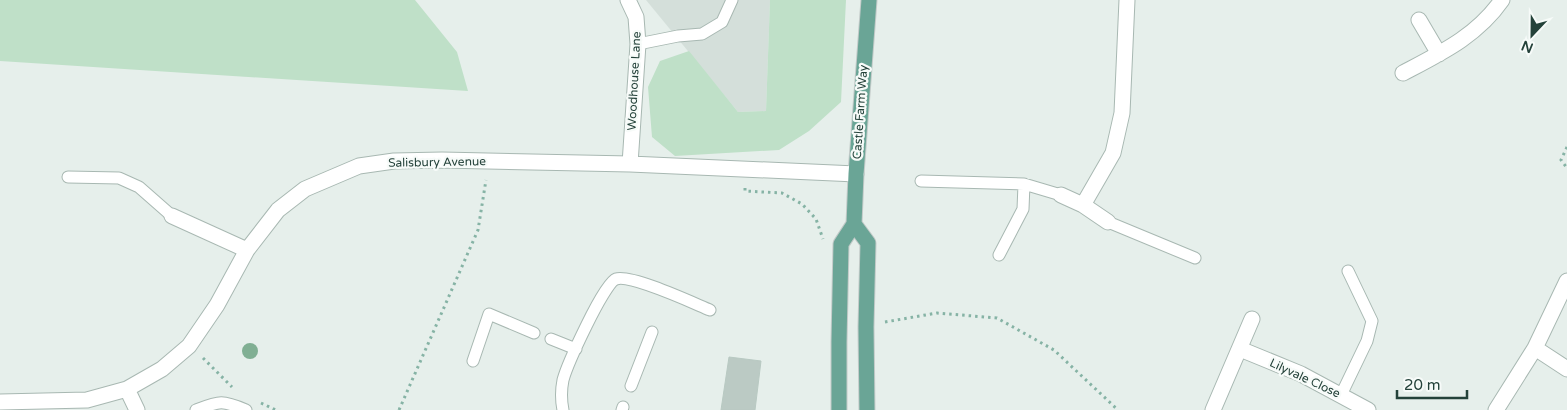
<svg xmlns="http://www.w3.org/2000/svg" width="1567" height="410" font-family="'Varela Round',sans-serif">
  <rect width="100%" height="100%" fill="#e6efeb"/>
  <path fill="#d4dfda" d="M 646,0 L 770,0 L 766,111 L 738,112 Z"/>
  <path fill="#bfe0c8" d="M 0,0 L 415,0 L 457,52 L 468,91 L 0,61 Z
    M 770,0 L 846,0 L 841,102 L 809,131 L 779,150 L 675,156 L 652,137 L 648,87 L 660,61 L 689,51 L 738,112 L 766,111 Z"/>
  <path fill="#bbcac4" stroke="#b8c9c2" d="M 729,357 L 761,361 L 755,410 L 721,410 Z"/>
  <g fill="none" stroke-linecap="round" stroke-linejoin="round">
    <g stroke="#a8b8b2" stroke-width="13">
      <path id="service" d="M 638,44 L 678,36 L 702,34 L 722,22 L 732,0
        M 68,177 L 119,178 L 139,187 L 172,216
        M 921,181 L 1024,184 L 1061,195
        M 1108,222 L 1195,258
        M 999,255 L 1023,209 L 1024,184
        M 551,339 L 576,349
        M 473,361 L 489,314 L 534,333
        M 631,386 L 652,332
        M 1341,395 L 1367,341 L 1372,321 L 1348,271
        M 196,410 C 220,401 222,400 246,410
        M 563,410 C 561,400 561,390 563,380 C 567,365 604,283 616,279 C 631,274 693,303 710,310
        M 622,410 L 623,407"/>
    </g>
    <g stroke="#a8b8b2" stroke-width="17">
      <path id="minor" d="M 628,0 L 636,17 L 638,44 L 630,164
        M 1419,20 L 1439,54
        M 1403,73 C 1441,53 1477,36 1502,0
        M 1061,195 L 1083,205 L 1113,153 L 1122,113 L 1127,0
        M 1083,205 L 1108,222
        M 172,216 L 247,250
        M 1535,348 L 1567,281
        M 1240,349 L 1301,374 L 1368,410
        M 127,389 L 137,410
        M 0,402 L 87,400 L 127,389 L 162,369 L 189,346 L 217,305 L 247,250 L 278,210 L 305,189 L 359,166 L 394,161 L 442,160 L 630,164 L 856,174
        M 1213,410 L 1252,319
        M 1496,410 L 1535,348 L 1567,369"/>
    </g>
    <g stroke="#c2cac8" stroke-width="17">
      <path id="primary" d="M 854,224 L 868,243 L 866,327 L 867,410
        M 839,410 L 839,342 L 841,244 L 854,224 L 856,174 L 869,0"/>
    </g>
    <path stroke="#86b3a5" stroke-width="3" stroke-dasharray="2.5 4" stroke-linecap="butt" d="M 1567,147 L 1561,160 L 1567,168
      M 745,188 L 745,191 L 782,193 L 802,204 L 816,219 L 823,239
      M 885,322 L 937,313 L 997,318 L 1054,350 L 1118,410
      M 203,358 L 232,387
      M 261,403 L 276,410
      M 399,410 L 478,230 L 486,180"/>
    <use href="#service" stroke="#fff" stroke-width="11"/>
    <use href="#minor" stroke="#fff" stroke-width="15"/>
    <use href="#primary" stroke="#6aa596" stroke-width="15"/>
  </g>
  <circle fill="#80af93" cx="250" cy="351" r="8"/>
  <g text-anchor="middle" dominant-baseline="central" stroke-width="4.5" stroke-linejoin="round" paint-order="stroke">
    <g font-size="12" fill="#24423a" stroke="#f7fbf9">
      <text transform="translate(634 81) rotate(-87)">Woodhouse Lane</text>
      <text transform="translate(860 112) rotate(-86)">Castle Farm Way</text>
      <text transform="translate(437 162) rotate(-1)">Salisbury Avenue</text>
      <text transform="translate(1305 378) rotate(25)">Lilyvale Close</text>
    </g>
  </g>
  <g transform="translate(1532 35) rotate(202)" stroke="#f7fbf9" stroke-width="4" paint-order="stroke">
  <path d="M0-4L9 19L0 12L-9 19Z" fill="#24423a"/>
  <text y="-8" font-size="14" font-weight="bold" text-anchor="middle" fill="#24423a">N</text>
  </g>
  <path d="M1397 390v8h70v-8" fill="none" stroke="#24423a" stroke-width="2.5"/>
  <text x="1404" y="390" font-size="15" fill="#24423a" stroke="#f7fbf9" stroke-width="4" paint-order="stroke">20 m</text>
</svg>
